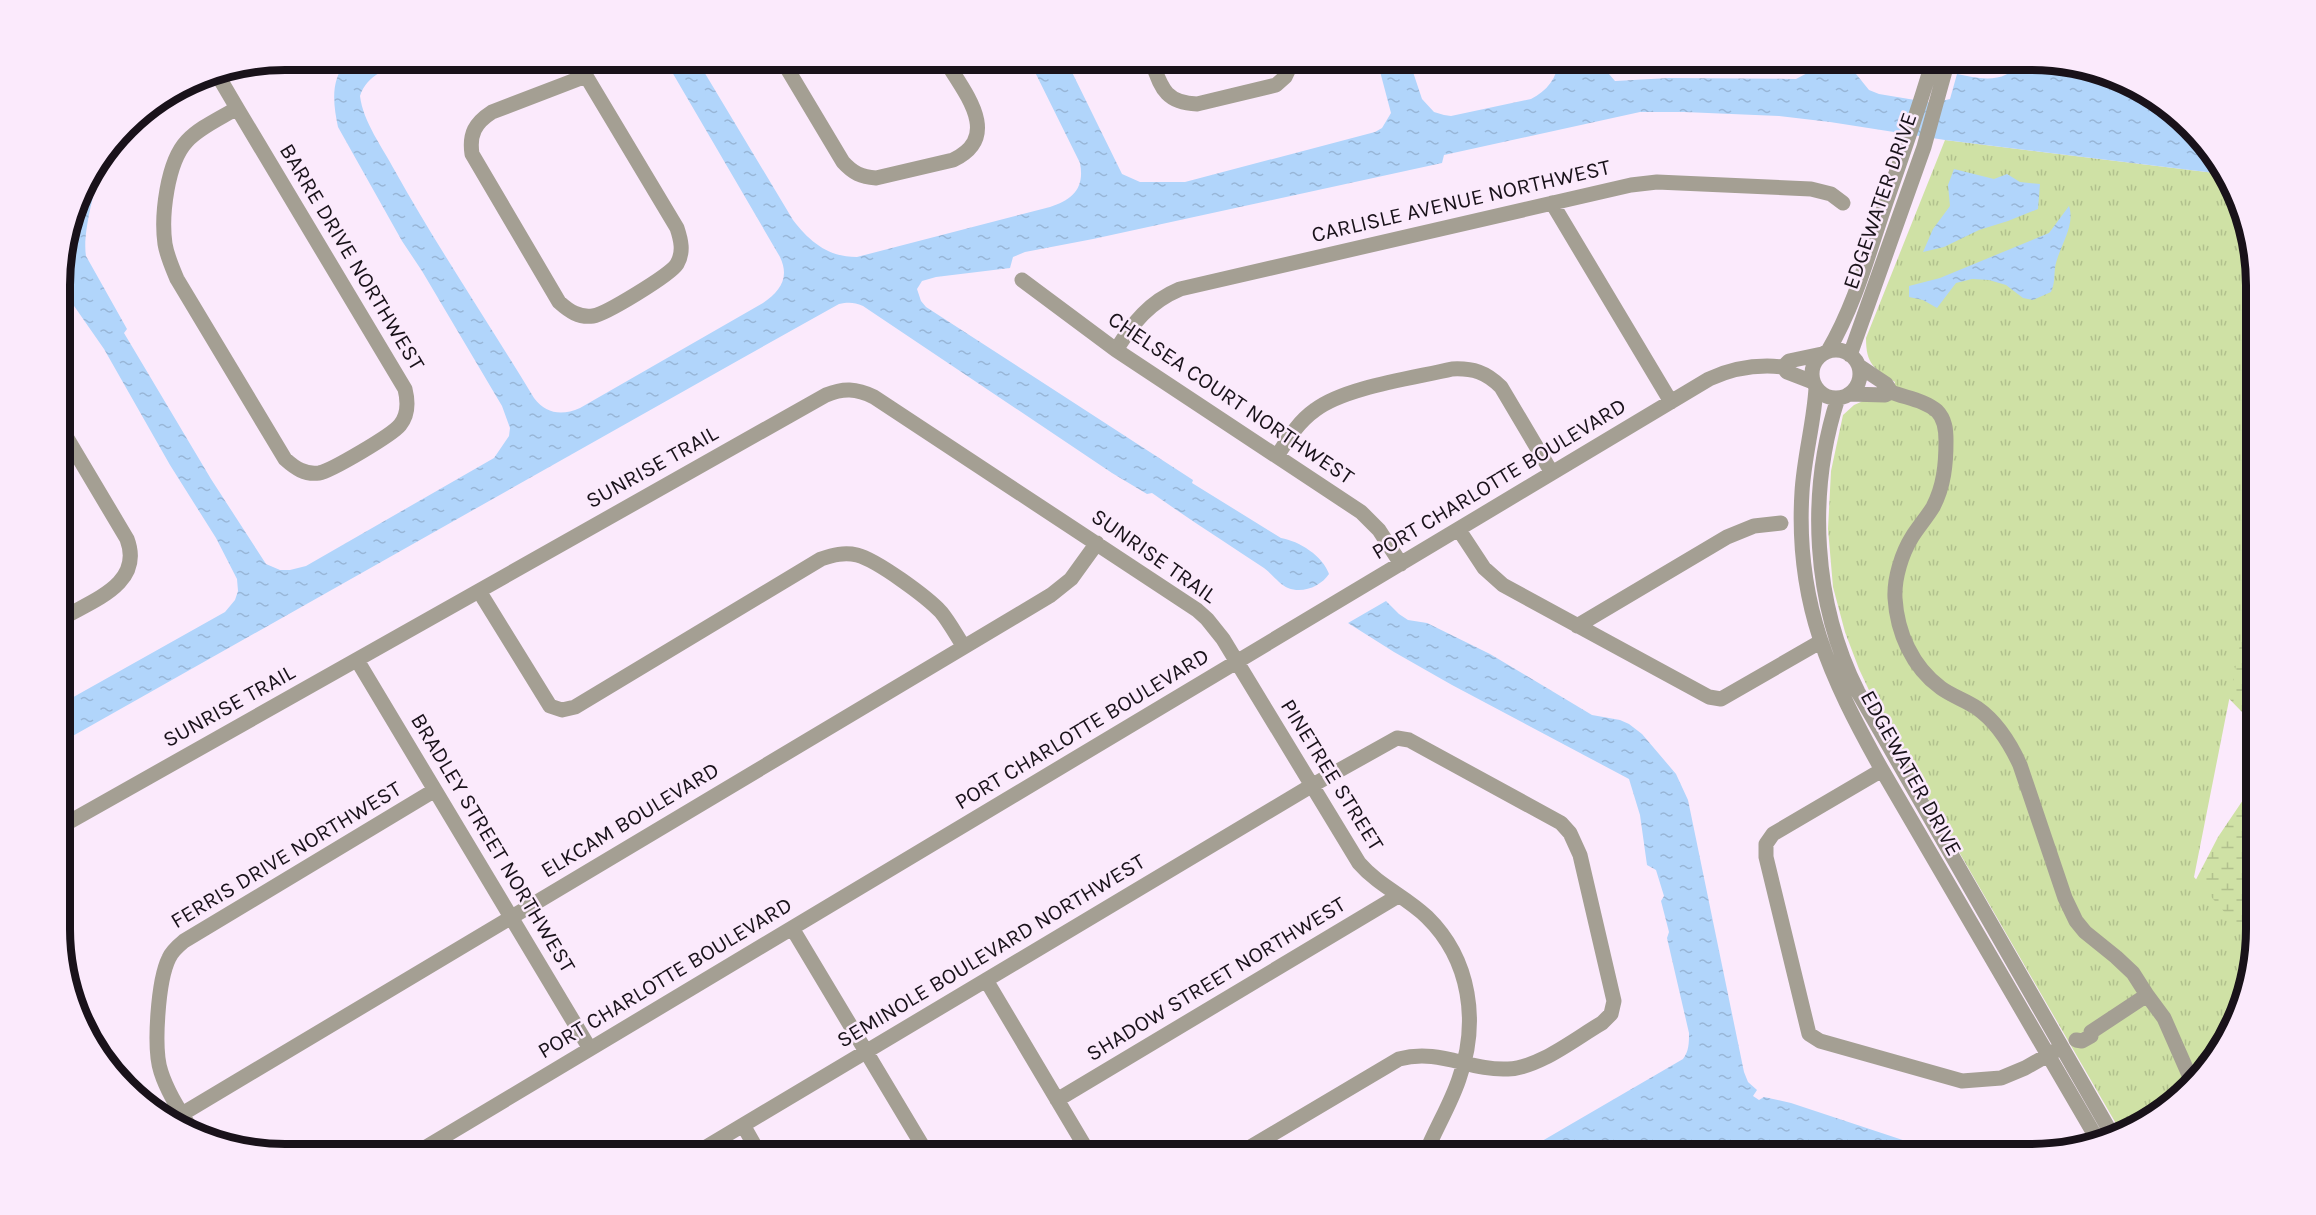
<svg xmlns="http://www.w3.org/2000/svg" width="2316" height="1215" font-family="Karla,sans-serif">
  <defs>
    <pattern id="wetland-marsh" width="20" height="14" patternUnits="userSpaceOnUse" patternTransform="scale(1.5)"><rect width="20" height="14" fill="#cfe1a5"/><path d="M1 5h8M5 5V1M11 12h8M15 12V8" fill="none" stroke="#b1c08d"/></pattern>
    <pattern id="park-tufts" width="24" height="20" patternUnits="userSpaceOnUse" patternTransform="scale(1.5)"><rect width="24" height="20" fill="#cfe1a5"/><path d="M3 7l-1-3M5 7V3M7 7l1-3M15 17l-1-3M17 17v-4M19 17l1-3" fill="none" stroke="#b1c08d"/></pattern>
    <pattern id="water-ripples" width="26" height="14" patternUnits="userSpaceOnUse" patternTransform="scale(1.5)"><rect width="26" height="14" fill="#b1d5fb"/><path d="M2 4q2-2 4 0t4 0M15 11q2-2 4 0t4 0" fill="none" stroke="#98b6d7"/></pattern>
  </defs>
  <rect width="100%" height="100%" fill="#fbeafc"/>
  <path fill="url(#wetland-marsh)" d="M 2254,270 L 2256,930 L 2242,989 L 2188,895 L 2218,837 L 2243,800 L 2246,716 L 2188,657 Z"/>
  <path fill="url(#park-tufts)" d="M 1945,140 L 2223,174 L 2254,256 L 2255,569 L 2194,877 L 2253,945 L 2233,1030 L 2200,1078 L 2156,1117 L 2122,1134 L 1884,722 L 1859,669 L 1845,632 L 1833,587 L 1828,529 L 1831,471 L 1843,415 L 1854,405 L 1870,398 L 1889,401 L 1895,382 C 1874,368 1866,365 1866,338 Z"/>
  <path fill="url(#water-ripples)" d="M 348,60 L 409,60 C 389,68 367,74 360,96 C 363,122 383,148 395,171 C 438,248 488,322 534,398 C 546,414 562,416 580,408 L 763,303 C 780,291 790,278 780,257 L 665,60 L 697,60 L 793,220 C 810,242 828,257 857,257 L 1050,207 C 1072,200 1085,189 1080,163 L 1029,60 L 1066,60 L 1122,174 L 1140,182 L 1185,182 L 1375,132 L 1382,128 L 1391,113 L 1377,60 L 1409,60 L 1422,99 L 1434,112 L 1444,115 L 1451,116 L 1531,99 C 1547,91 1557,78 1559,60 L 1597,60 L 1615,81 L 1669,78 L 1796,79 L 1815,69 L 1820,60 L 1854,60 L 1856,74 L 1869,90 L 1879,94 L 1933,103 L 1950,99 L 1957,74 C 1980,79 2007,85 2021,60 L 2031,60 L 2131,83 L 2180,116 L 2218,160 L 2223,174 L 1945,140 L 1830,122 L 1779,116 L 1684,112 L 1640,112 L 1444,155 L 1442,163 L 1093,239 L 1025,252 L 1013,257 L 1010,268 L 936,277 L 922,281 L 917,289 L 921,301 L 926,307 L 1193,480 L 1192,483 L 1281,538 C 1299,541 1323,556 1329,574 C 1321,586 1303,594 1288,588 C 1280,585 1272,574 1264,568 C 1226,543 1189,519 1152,493 L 1147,494 L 1112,473 L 863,306 C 854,302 848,302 839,304 L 739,360 L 62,742 L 61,704 L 225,612 L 235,600 L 238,591 L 237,579 L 216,538 L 170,465 L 104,349 L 72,303 L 61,281 L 61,270 L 83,186 L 103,161 C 96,184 82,233 86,256 L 127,329 L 124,333 L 211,479 L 266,564 L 280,570 L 290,570 L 306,566 L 494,458 L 509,436 L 510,428 L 502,406 L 422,271 L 402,241 L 338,127 C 333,103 330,79 348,60 Z
    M 1954,169 L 1994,179 L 2007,174 L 2020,182 L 2040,184 L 2038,209 L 2008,221 L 1979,230 L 1944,247 L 1923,252 L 1933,229 L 1950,206 L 1948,185 Z
    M 2069,206 C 2076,227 2058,248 2055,268 C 2054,277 2055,283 2051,292 L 2033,300 L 2023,298 L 2006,285 L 1989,280 L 1972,279 L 1956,283 L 1937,308 L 1923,300 L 1909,297 L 1909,286 L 1940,278 L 2049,233 Z
    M 1386,601 L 1399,614 L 1408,620 L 1427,623 L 1490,654 L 1592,715 L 1620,720 L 1629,724 L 1642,734 L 1676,774 L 1688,800 L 1744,1072 L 1748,1082 L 1757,1090 L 1753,1096 L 1759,1100 L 1764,1097 L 1791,1103 L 1948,1155 L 1518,1155 L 1683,1059 C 1689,1051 1689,1043 1689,1033 L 1667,938 L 1669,932 L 1661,901 L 1664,896 L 1656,870 L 1647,865 L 1640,815 L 1629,779 L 1452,685 L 1394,652 L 1348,623 Z"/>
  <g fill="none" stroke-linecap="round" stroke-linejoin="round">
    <path stroke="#a49f93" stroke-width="15" d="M 577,60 L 586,76 L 677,228 C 681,240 684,252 677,264 C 670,275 606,314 593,316 C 579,318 569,311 559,302 L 472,154 C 469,134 475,123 492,112 L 586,76
      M 782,60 L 843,162 C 853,173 861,177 876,178 L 953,160 C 1003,136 964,92 945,60
      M 1151,60 C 1161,86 1164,103 1197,104 L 1276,85 L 1285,77 L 1293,60
      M 217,74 L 237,108
      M 237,108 L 405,389 C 408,401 409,414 400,425 C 392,435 331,471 319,473 C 305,475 295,468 285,459 L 177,279 C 172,267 167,256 165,244 C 161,216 167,162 187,141 C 200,127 221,118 237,108 Z
      M 1552,203 L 1671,402
      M 1022,280 L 1116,350 L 1361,512 L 1379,530 L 1401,564
      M 1116,350 C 1133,323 1149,302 1180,289 L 1631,185 L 1657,182 L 1811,189 L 1831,194 L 1843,203
      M1812 374a24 24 0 1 1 48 0a24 24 0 1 1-48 0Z
      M 1828,351 C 1855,305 1868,255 1885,205 C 1902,156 1919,109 1933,60
      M 1850,355 L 1924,147 L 1948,60
      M 1783,367 L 1789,361 L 1822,354
      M 1816,388 C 1814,423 1804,457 1802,492 C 1795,603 1830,677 1882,770 L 2100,1144
      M 1891,392 C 1906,398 1924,400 1937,411 C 1945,419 1946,430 1946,441 C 1946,464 1944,486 1933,507 C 1927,517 1919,526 1912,537 C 1902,553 1894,578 1895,598 C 1897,632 1912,667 1941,688 C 1952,696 1965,700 1977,708 C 1997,722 2010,743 2020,765 L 2065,898 L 2076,921 L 2085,932 L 2116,957 L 2133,973 L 2147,995 L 2091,1032 L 2091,1036 L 2082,1041 L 2076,1040
      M 1849,394 L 1885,395 L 1891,392 L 1886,384 L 1859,366
      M 1838,398 C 1807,493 1813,603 1858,692 L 2114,1138
      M 61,428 L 127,539 C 144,584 93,600 61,619
      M 1277,456 C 1288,439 1298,422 1315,410 C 1345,387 1414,378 1452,369 C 1473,368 1486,372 1501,387 L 1552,473
      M 1459,530 L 1484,568 L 1503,585 L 1709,697 L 1721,699 L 1820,642
      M 479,591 L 550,706 L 562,710 L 575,707 L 821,559 C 833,555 844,552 857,555 C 877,560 927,597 941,612 C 950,623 956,635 964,647
      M 1577,626 L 1727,537 L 1754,526 L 1781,523
      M 357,660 L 590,1049
      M 1882,770 L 1773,834 L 1766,844 L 1766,857 L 1809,1034 L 1820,1041 L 1962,1081 L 2001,1078 L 2025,1068 L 2055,1051
      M 62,826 L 826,395 C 843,388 856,388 874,397 L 1197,610 L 1207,619 L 1223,639 L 1359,863 C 1379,886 1405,896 1427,917 C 1471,960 1479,1023 1459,1079 C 1450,1106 1435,1129 1425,1155
      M 792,928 L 928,1155
      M 986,980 L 1090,1155
      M 2147,995 L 2164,1018 L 2193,1084
      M 1057,1100 L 1398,896
      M 172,1120 L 1051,595 L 1071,579 L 1097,543
      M 743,1125 L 760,1155
      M 194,1134 C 182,1114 168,1094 161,1072 C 153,1049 158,980 169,958 C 172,951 178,946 184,941 L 435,790
      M 413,1155 L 1709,379 C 1733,368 1756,364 1783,367 L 1787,372 L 1813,382
      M 693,1155 L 1311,786 L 1397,738 L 1409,740 L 1561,823 L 1570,833 L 1580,855 L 1614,1001 L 1611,1014 L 1602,1023 C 1576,1038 1539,1068 1508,1069 C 1469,1071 1440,1048 1399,1059 L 1237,1155"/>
  </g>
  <g text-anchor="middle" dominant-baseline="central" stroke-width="5" stroke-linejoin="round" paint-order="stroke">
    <g font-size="22" fill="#19121a" stroke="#fbeafc">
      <text transform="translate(1461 201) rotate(-13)">CARLISLE AVENUE NORTHWEST</text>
      <text transform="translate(1880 201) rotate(-71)">EDGEWATER DRIVE</text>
      <text transform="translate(352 257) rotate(59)">BARRE DRIVE NORTHWEST</text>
      <text transform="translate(1231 398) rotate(34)">CHELSEA COURT NORTHWEST</text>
      <text transform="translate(652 467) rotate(-29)">SUNRISE TRAIL</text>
      <text transform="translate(1499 479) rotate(-31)">PORT CHARLOTTE BOULEVARD</text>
      <text transform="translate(1154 556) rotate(35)">SUNRISE TRAIL</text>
      <text transform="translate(229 706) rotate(-29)">SUNRISE TRAIL</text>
      <text transform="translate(1082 729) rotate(-31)">PORT CHARLOTTE BOULEVARD</text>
      <text transform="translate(1911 773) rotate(61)">EDGEWATER DRIVE</text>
      <text transform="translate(1332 775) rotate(58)">PINETREE STREET</text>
      <text transform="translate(630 820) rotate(-31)">ELKCAM BOULEVARD</text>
      <text transform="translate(493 843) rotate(59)">BRADLEY STREET NORTHWEST</text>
      <text transform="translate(286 855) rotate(-31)">FERRIS DRIVE NORTHWEST</text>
      <text transform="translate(991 951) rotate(-31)">SEMINOLE BOULEVARD NORTHWEST</text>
      <text transform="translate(665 978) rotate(-31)">PORT CHARLOTTE BOULEVARD</text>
      <text transform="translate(1216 979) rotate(-31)">SHADOW STREET NORTHWEST</text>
    </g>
  </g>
  <path d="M0 0H2316V1215H0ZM285 70H2031A215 215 0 0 1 2246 285V929A215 215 0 0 1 2031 1144H285A215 215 0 0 1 70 929V285A215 215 0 0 1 285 70Z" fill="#fbeafc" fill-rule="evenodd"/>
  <path fill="none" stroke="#19121a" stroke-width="8" d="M285 70H2031A215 215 0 0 1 2246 285V929A215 215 0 0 1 2031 1144H285A215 215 0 0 1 70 929V285A215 215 0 0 1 285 70Z"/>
</svg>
